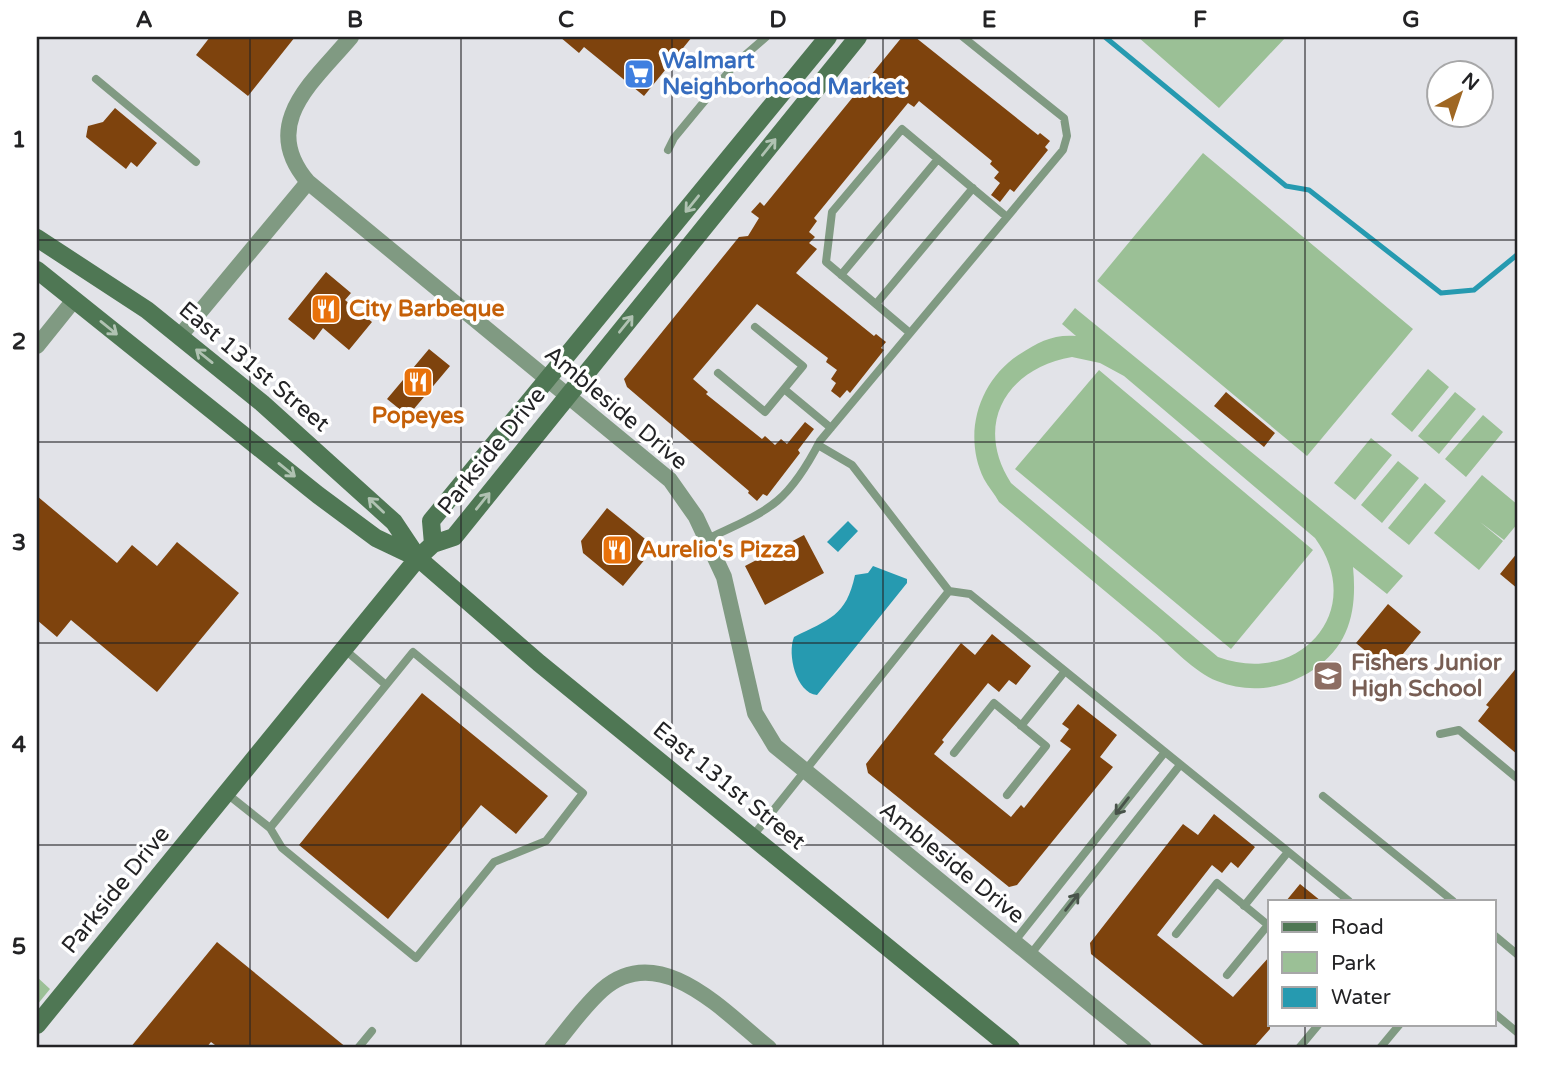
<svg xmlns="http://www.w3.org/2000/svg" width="1555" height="1085" font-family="'Varela Round',sans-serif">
  <rect width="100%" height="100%" fill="#e2e3e8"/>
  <path fill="#9bc096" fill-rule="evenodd" d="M 1138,37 L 1286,37 L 1219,108 Z
    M 1203,153 L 1413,329 L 1307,456 L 1097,281 Z
    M 1075,308 L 1403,576 L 1387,594 L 1353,567 C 1357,608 1351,645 1313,670 C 1284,689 1250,694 1217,681 C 1194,672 1173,648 1154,632 C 1102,589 1050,545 999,502 C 995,494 988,487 984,479 C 962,434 979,380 1020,354 C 1038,342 1054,334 1076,336 L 1062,324 ZM 1072,357 L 1100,363 L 1124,376 L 1315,538 C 1368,611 1299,687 1218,657 L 1011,483 C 973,424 1007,368 1072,357 Z
    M 1428,369 L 1449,387 L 1412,432 L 1391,414 Z
    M 1099,370 L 1313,550 L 1231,649 L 1015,469 Z
    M 1455,392 L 1476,409 L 1439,454 L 1418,436 Z
    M 1483,415 L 1503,432 L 1466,477 L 1445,459 Z
    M 1371,438 L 1392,455 L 1355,500 L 1334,483 Z
    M 1398,461 L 1419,478 L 1382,523 L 1361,505 Z
    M 1482,475 L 1518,505 L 1518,523 L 1504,540 L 1480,522 L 1503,541 L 1479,570 L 1434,533 Z
    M 1425,483 L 1446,501 L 1409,545 L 1388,528 Z
    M 37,977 L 50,989 L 37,1005 Z"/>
  <path fill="#269ab0" d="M 848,521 L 858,531 L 838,552 L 827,542 Z
    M 873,566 L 907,579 L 907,583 L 817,695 C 796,693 787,654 794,637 C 829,619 846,617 855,575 L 868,573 Z"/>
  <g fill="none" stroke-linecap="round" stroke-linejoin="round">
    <path stroke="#269ab0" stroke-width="5" d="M 1105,37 L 1286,186 L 1309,190 L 1441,293 L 1474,290 L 1518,254"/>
  </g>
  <path fill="#7e430d" d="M 210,37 L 295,37 L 248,96 L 196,55 Z
    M 560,37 L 692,37 L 644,96 L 584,47 L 579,53 Z
    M 902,37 L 915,37 L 1038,135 L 1040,133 L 1050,141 L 1045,147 L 1048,150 L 1014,192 L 1010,189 L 1000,202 L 991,195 L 1000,183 L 994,178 L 999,172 L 990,164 L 992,161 L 919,101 L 914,107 L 908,103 L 814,218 L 817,221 L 809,232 L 815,237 L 809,243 L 817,249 L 796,273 L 874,336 L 876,334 L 886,342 L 881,348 L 884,350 L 850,393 L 847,390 L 840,398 L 831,391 L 836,383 L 831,379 L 837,370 L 826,362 L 828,358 L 757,304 L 693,379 L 708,392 L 706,394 L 762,439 L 765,436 L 775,445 L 781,439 L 787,444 L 805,422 L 814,429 L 798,450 L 800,453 L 767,496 L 763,494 L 757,501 L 748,493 L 749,491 L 627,387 L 624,379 L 739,237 L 748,236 L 759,218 L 751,212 L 760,202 L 764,206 Z
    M 115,108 L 157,143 L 137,167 L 131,162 L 126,169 L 86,137 L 88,126 L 103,122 Z
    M 326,272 L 351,293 L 345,300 L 372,322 L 349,350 L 323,328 L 314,340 L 288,319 Z
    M 429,349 L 450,366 L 408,416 L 387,399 Z
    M 1226,392 L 1275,433 L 1264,447 L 1214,406 Z
    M 37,496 L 117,563 L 132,545 L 157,566 L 177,542 L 239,593 L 157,692 L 71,620 L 57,637 L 37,620 Z
    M 607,508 L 655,547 L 623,586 L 583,553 L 581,541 Z
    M 804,535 L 824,573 L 765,605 L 745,566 Z
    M 1518,552 L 1518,589 L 1500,574 Z
    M 1388,604 L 1421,632 L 1389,671 L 1356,643 Z
    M 992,634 L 1031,666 L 1016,685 L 1009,680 L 999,692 L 988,683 L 942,740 L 944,742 L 934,754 L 1011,817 L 1021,805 L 1024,808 L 1071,749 L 1060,741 L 1069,729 L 1062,724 L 1078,704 L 1117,735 L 1100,757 L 1113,767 L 1017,885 L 1009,887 L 868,773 L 866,764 L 961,643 L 975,655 Z
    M 1518,666 L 1518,755 L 1478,721 L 1489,707 L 1486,705 Z
    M 422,693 L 548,796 L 516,834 L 481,805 L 388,919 L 299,845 Z
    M 1214,814 L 1255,847 L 1238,868 L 1231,862 L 1222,873 L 1212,865 L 1157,935 L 1233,997 L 1270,956 L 1270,1029 L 1253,1048 L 1207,1048 L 1091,954 L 1090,943 L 1183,824 L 1198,835 Z
    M 1300,884 L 1321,901 L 1286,901 Z
    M 217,942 L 347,1048 L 219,1048 L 211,1042 L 206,1048 L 130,1048 Z"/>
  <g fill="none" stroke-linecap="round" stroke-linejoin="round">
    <path stroke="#809a82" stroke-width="8" d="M 96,79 L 196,162
      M 668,150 L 674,138 L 736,63 L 766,37
      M 841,275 L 938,159
      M 876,304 L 973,188
      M 755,327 L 803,366 L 784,389 L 831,428
      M 910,333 L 826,262 L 832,212 L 902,129 L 1007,217
      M 718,373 L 765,412 L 784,389
      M 707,539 C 769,510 787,505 820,441 L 1063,150 L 1067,136 L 1064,118 L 963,37
      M 949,591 L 970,594 L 1349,901
      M 344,649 L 386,685
      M 1021,726 L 1065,671
      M 1440,734 L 1459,730 L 1518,779
      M 954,753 L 994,703 L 1046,746 L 1007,795
      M 226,793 L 270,828 L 282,848 L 416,958 L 494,862 L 546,841 L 583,793 L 413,652 L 270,828
      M 1323,796 L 1453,901
      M 752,837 L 949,591 L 852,465 L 818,445
      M 1244,906 L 1288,852
      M 1176,934 L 1217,883 L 1268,925 L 1227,975
      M 1494,935 L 1518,955
      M 1014,942 L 1165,752
      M 1030,955 L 1180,765
      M 1494,1013 L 1518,1033
      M 358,1048 L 372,1031
      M 1299,1048 L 1319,1024
      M 1380,1048 L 1400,1024"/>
    <path stroke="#809a82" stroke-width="16" d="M 351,37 C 314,81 258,124 308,182 L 670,480 L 696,517 L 724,577 L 755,713 L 775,746 L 1144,1048
      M 180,336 L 308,182
      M 37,346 L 74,300
      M 552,1048 C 568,1029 583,1007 602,990 C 660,939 725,1013 769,1048"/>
    <path stroke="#4f7754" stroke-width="18" d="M 37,238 L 147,310 L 262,403 L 394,522 L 418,558 L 539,663 L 1011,1048
      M 37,270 L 318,495 L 376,538 L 418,558
      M 433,544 L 431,521 L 828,37
      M 37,1025 L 418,558 L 433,544 L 454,537 L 858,37"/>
  </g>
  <defs><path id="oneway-shaft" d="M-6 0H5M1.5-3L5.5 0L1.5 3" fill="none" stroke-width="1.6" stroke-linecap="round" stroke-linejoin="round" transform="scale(1.75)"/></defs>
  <g stroke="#b0c2b2">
    <use href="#oneway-shaft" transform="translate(769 147) rotate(-51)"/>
    <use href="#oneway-shaft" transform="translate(692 204) rotate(129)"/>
    <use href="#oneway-shaft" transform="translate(626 324) rotate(-51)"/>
    <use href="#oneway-shaft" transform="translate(109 328) rotate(39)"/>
    <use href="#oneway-shaft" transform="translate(204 356) rotate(-141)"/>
    <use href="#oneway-shaft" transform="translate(287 470) rotate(39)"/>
    <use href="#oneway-shaft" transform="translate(483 501) rotate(-51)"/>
    <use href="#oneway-shaft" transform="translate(376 505) rotate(-136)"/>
  </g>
  <g stroke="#48534a">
    <use href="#oneway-shaft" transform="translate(1122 806) rotate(128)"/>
    <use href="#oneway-shaft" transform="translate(1072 902) rotate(-52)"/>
  </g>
  <path fill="none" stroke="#232325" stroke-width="2" stroke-opacity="0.55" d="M 250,37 L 250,1048M 461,37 L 461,1048M 672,37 L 672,1048M 883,37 L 883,1048M 1094,37 L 1094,1048M 1305,37 L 1305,901M 37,240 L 1518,240M 37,442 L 1518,442M 37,643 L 1518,643M 37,845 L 1518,845M 1305,1024 L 1305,1048"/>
  <defs>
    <g id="supermarket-square" transform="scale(1.575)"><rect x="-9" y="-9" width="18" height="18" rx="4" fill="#3f7fe0" stroke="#fff"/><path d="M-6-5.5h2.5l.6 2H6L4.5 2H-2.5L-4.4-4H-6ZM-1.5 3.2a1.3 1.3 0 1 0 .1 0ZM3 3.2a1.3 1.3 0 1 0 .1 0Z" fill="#fff"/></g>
    <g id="restaurant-square" transform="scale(1.575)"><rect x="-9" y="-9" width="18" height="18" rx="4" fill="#e8710a" stroke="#fff"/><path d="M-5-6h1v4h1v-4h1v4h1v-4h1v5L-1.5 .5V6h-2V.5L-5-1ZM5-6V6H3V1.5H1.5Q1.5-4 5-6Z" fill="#fff"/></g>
    <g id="school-square" transform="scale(1.575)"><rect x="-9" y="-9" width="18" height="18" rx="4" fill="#8d6e63" stroke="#fff"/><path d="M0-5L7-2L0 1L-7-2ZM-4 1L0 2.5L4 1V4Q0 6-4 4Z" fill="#fff"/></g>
  </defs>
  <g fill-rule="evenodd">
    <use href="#supermarket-square" x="639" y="74"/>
    <use href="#restaurant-square" x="326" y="309"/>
    <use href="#restaurant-square" x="418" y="382"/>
    <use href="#restaurant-square" x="617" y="550"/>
    <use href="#school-square" x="1328" y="676"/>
  </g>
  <g text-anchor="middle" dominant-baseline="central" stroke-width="7" stroke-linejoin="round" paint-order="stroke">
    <g font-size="23" font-weight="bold" fill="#366cbe" stroke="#fff" text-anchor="start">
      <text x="662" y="61">Walmart<tspan x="662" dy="26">Neighborhood Market</tspan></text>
    </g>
    <g font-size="23" font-weight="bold" fill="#c56008" stroke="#fff" text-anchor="start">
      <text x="349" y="309">City Barbeque</text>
      <text x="418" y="416" text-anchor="middle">Popeyes</text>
      <text x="640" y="550">Aurelio's Pizza</text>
    </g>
    <g font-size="23" fill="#232325" stroke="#fff">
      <text transform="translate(254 367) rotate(40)">East 131st Street</text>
      <text transform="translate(616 408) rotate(40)">Ambleside Drive</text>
      <text transform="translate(492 451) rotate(-51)">Parkside Drive</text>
      <text transform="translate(729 786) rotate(39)">East 131st Street</text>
      <text transform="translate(952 863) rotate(39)">Ambleside Drive</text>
      <text transform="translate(116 890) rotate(-51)">Parkside Drive</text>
    </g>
    <g font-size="23" font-weight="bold" fill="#785e54" stroke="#fff" text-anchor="start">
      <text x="1351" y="663">Fishers Junior<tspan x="1351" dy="26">High School</tspan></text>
    </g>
  </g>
  <rect width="1555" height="1085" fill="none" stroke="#ffffff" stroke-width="77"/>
  <rect x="1268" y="900" width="228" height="126" fill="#ffffff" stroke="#a7a7a8" stroke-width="2"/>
  <rect x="1282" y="922" width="35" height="10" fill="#4f7754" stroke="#a7a7a8" stroke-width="2"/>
  <text x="1331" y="934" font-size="21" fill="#232325">Road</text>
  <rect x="1282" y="952" width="35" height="21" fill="#9bc096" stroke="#a7a7a8" stroke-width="2"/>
  <text x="1331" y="970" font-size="21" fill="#232325">Park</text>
  <rect x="1282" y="987" width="35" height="21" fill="#269ab0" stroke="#a7a7a8" stroke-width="2"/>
  <text x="1331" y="1004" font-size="21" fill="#232325">Water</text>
  <g transform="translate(1460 94) rotate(40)"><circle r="33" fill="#ffffff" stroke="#a7a7a8" stroke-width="2"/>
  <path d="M0-5L12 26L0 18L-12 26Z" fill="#9f6723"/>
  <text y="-10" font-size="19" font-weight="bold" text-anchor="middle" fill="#232325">N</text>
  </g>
  <rect x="38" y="38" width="1478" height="1008" fill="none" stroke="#232325" stroke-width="2.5"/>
  <g font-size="23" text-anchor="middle" font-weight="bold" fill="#232325">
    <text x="144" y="27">A</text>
    <text x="355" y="27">B</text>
    <text x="566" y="27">C</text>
    <text x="778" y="27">D</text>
    <text x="989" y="27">E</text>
    <text x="1200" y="27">F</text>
    <text x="1411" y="27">G</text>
    <text x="19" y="147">1</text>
    <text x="19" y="349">2</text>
    <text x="19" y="550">3</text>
    <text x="19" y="752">4</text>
    <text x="19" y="954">5</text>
  </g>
</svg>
